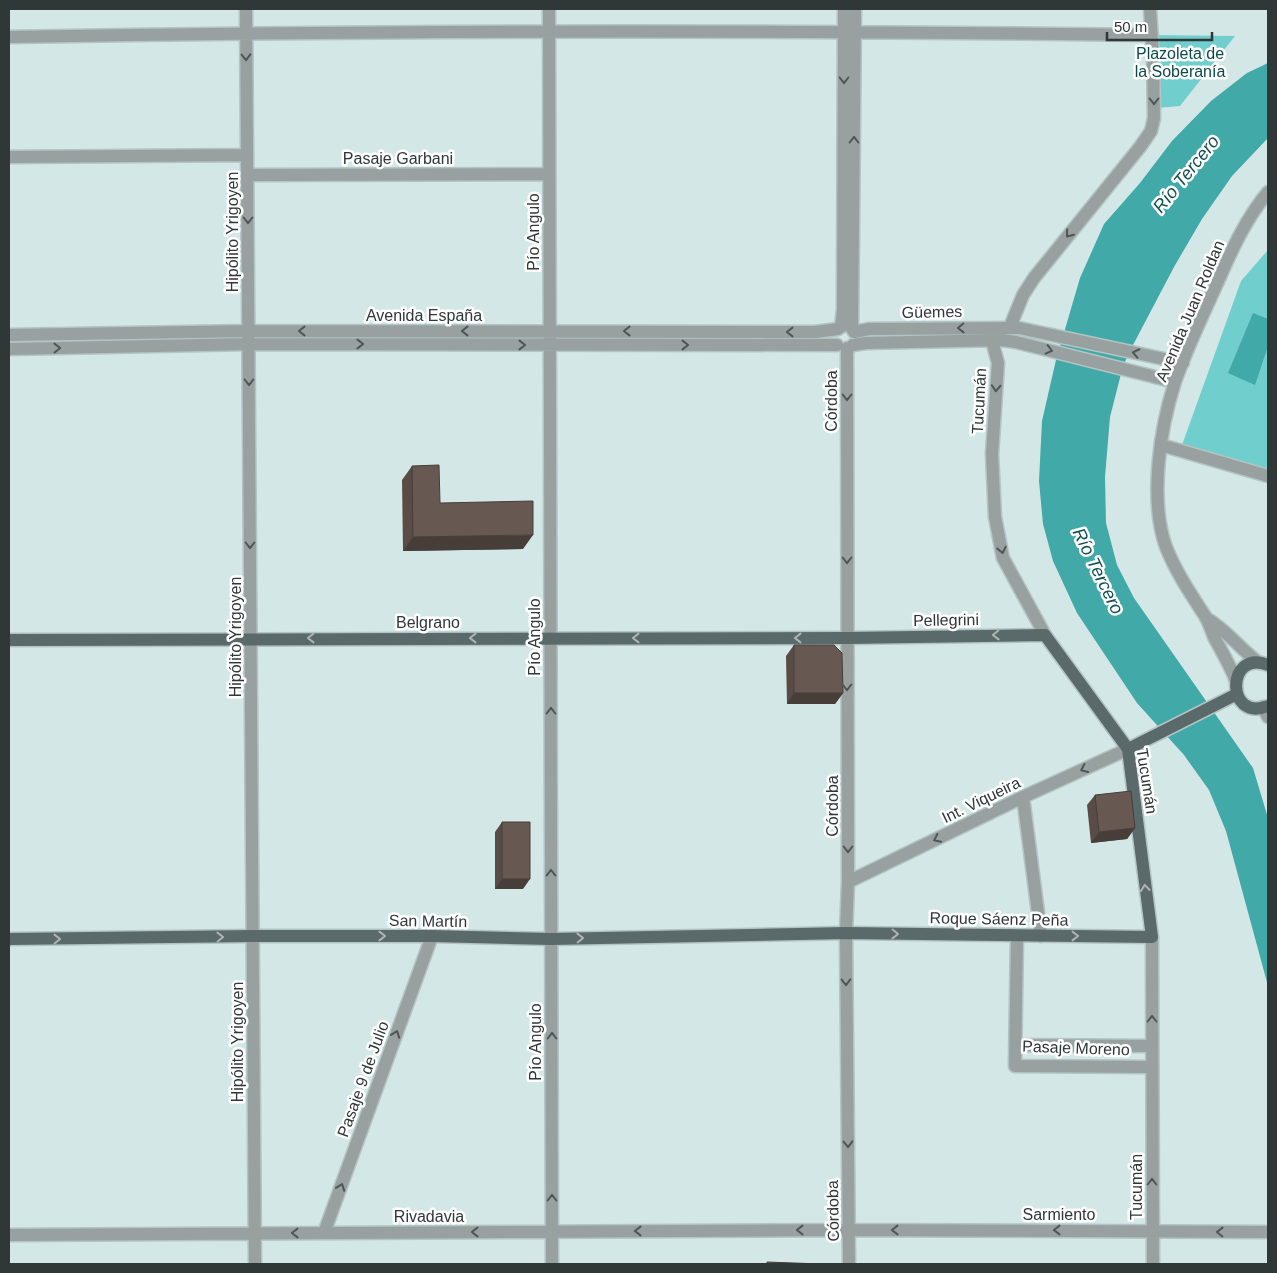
<svg xmlns="http://www.w3.org/2000/svg" width="1277" height="1273" font-family="Helvetica,sans-serif">
  <rect width="100%" height="100%" fill="#d3e7e6"/>
  <path fill="#70cfcd" d="M 1151,35 L 1235,36 L 1180,106 L 1157,108 Z
    M 1268,250 L 1268,470 L 1182,445 L 1241,281 Z"/>
  <path fill="#41a9a8" d="M 1268,63 L 1268,138 L 1232,176 L 1202,219 L 1174,267 L 1133,345 L 1123,366 L 1110,417 L 1105,477 L 1106,523 L 1117,565 L 1134,598 L 1253,768 L 1268,818 L 1268,986 L 1226,831 L 1209,790 L 1184,755 L 1137,703 L 1077,613 L 1053,561 L 1043,524 L 1039,481 L 1042,421 L 1056,360 L 1080,278 L 1104,224 L 1140,183 L 1172,141 L 1211,101 L 1247,73 Z
    M 1253,313 L 1268,319 L 1268,346 L 1255,385 L 1228,373 Z"/>
  <g fill="none" stroke-linecap="round" stroke-linejoin="round">
    <g stroke="#b2c4c3" stroke-width="15">
      <path id="minor" d="M 246,9 L 255,1264
        M 549,9 L 552,1264
        M 9,37 C 389,30 770,30 1151,35
        M 9,157 L 247,155
        M 247,175 L 549,174
        M 841,327 L 843,310 L 844,9
        M 1010,327 L 1023,295 L 1034,278 L 1140,147 L 1151,131 L 1154,118 L 1153,57 L 1150,9
        M 852,329 L 855,9
        M 854,332 L 869,329 L 1019,328 L 1183,363
        M 9,335 L 249,331 L 815,332 L 838,329
        M 992,341 L 998,363 L 992,454 L 995,517 L 1003,558 L 1045,635
        M 853,345 L 866,343 L 1002,340 L 1016,342 L 1175,382
        M 847,348 L 848,882 L 846,933 L 849,1264
        M 9,349 L 249,344 L 837,345
        M 1161,445 L 1268,476
        M 1206,618 C 1227,630 1240,649 1259,663
        M 1236,681 C 1230,665 1222,652 1214,637 C 1211,630 1209,622 1205,616 C 1190,593 1176,572 1166,547 C 1149,500 1160,428 1175,382 C 1186,350 1201,319 1215,288 C 1230,254 1244,221 1268,192
        M 1263,707 L 1268,717
        M 1023,797 L 1041,936
        M 848,882 L 1023,797 L 1128,749
        M 1017,936 L 1015,1066 L 1152,1067
        M 1152,937 L 1153,1264
        M 1016,1045 L 1152,1046
        M 324,1233 L 432,936
        M 9,1235 L 849,1230 L 1268,1232"/>
    </g>
    <g stroke="#b2c4c3" stroke-width="15">
      <path id="major" d="M 9,640 L 847,638 L 1045,635 L 1128,749 L 1152,937 L 846,933 L 551,939 L 432,936 L 253,936 L 9,939
        M 1268,665 C 1226,648 1225,723 1268,706
        M 1128,749 L 1237,694"/>
    </g>
    <use href="#minor" stroke="#98a0a0" stroke-width="12"/>
    <use href="#major" stroke="#5a6969" stroke-width="12"/>
  </g>
  <path fill="#594c47" d="M 412,466 L 440,503 L 523,549 L 403,551 L 402,480 Z
    M 794,645 L 843,693 L 835,704 L 787,704 L 786,656 Z
    M 1095,795 L 1135,828 L 1127,839 L 1091,843 L 1087,805 Z
    M 502,822 L 523,889 L 495,889 L 495,832 Z"/>
  <path fill="#483e39" d="M 533,535 L 523,549 L 403,551 L 413,537 Z
    M 794,693 L 843,693 L 835,704 L 787,704 Z
    M 1135,828 L 1127,839 L 1091,843 L 1099,832 Z
    M 502,879 L 530,879 L 523,889 L 495,889 Z"/>
  <path fill="#675852" stroke="#483e39" d="M 439,465 L 440,503 L 533,501 L 533,535 L 413,537 L 412,466 Z
    M 794,645 L 834,645 L 842,653 L 843,693 L 794,693 Z
    M 1131,791 L 1135,828 L 1099,832 L 1095,795 Z
    M 502,822 L 530,822 L 530,879 L 502,879 Z
    M 767,1262 L 821,1264 L 767,1264 Z"/>
  <defs><path id="oneway-chevron" d="M-2-3.5L2.5 0L-2 3.5" fill="none" stroke-width="1.6" stroke-linecap="round" stroke-linejoin="round" transform="scale(1.25)"/></defs>
  <g stroke="#4e5656">
    <use href="#oneway-chevron" transform="translate(246 57) rotate(89)"/>
    <use href="#oneway-chevron" transform="translate(844 80) rotate(90)"/>
    <use href="#oneway-chevron" transform="translate(1154 101) rotate(90)"/>
    <use href="#oneway-chevron" transform="translate(854 140) rotate(-90)"/>
    <use href="#oneway-chevron" transform="translate(248 220) rotate(90)"/>
    <use href="#oneway-chevron" transform="translate(1069 234) rotate(129)"/>
    <use href="#oneway-chevron" transform="translate(961 328) rotate(179)"/>
    <use href="#oneway-chevron" transform="translate(302 331) rotate(-180)"/>
    <use href="#oneway-chevron" transform="translate(465 331) rotate(-180)"/>
    <use href="#oneway-chevron" transform="translate(627 331) rotate(-180)"/>
    <use href="#oneway-chevron" transform="translate(790 332) rotate(-180)"/>
    <use href="#oneway-chevron" transform="translate(360 344)"/>
    <use href="#oneway-chevron" transform="translate(522 345)"/>
    <use href="#oneway-chevron" transform="translate(685 345)"/>
    <use href="#oneway-chevron" transform="translate(57 348) rotate(-1)"/>
    <use href="#oneway-chevron" transform="translate(1049 350) rotate(14)"/>
    <use href="#oneway-chevron" transform="translate(1136 353) rotate(-168)"/>
    <use href="#oneway-chevron" transform="translate(249 382) rotate(90)"/>
    <use href="#oneway-chevron" transform="translate(996 388) rotate(93)"/>
    <use href="#oneway-chevron" transform="translate(847 397) rotate(90)"/>
    <use href="#oneway-chevron" transform="translate(250 545) rotate(90)"/>
    <use href="#oneway-chevron" transform="translate(1002 550) rotate(78)"/>
    <use href="#oneway-chevron" transform="translate(847 560) rotate(90)"/>
    <use href="#oneway-chevron" transform="translate(847 687) rotate(90)"/>
    <use href="#oneway-chevron" transform="translate(551 711) rotate(-90)"/>
    <use href="#oneway-chevron" transform="translate(1084 769) rotate(155)"/>
    <use href="#oneway-chevron" transform="translate(937 839) rotate(154)"/>
    <use href="#oneway-chevron" transform="translate(848 849) rotate(90)"/>
    <use href="#oneway-chevron" transform="translate(551 873) rotate(-90)"/>
    <use href="#oneway-chevron" transform="translate(846 982) rotate(89)"/>
    <use href="#oneway-chevron" transform="translate(1152 1019) rotate(-90)"/>
    <use href="#oneway-chevron" transform="translate(396 1034) rotate(-70)"/>
    <use href="#oneway-chevron" transform="translate(552 1036) rotate(-90)"/>
    <use href="#oneway-chevron" transform="translate(848 1144) rotate(89)"/>
    <use href="#oneway-chevron" transform="translate(1152 1182) rotate(-90)"/>
    <use href="#oneway-chevron" transform="translate(341 1187) rotate(-70)"/>
    <use href="#oneway-chevron" transform="translate(552 1198) rotate(-90)"/>
    <use href="#oneway-chevron" transform="translate(800 1230) rotate(180)"/>
    <use href="#oneway-chevron" transform="translate(895 1230) rotate(-180)"/>
    <use href="#oneway-chevron" transform="translate(1057 1230) rotate(-180)"/>
    <use href="#oneway-chevron" transform="translate(638 1231) rotate(180)"/>
    <use href="#oneway-chevron" transform="translate(475 1232) rotate(180)"/>
    <use href="#oneway-chevron" transform="translate(1220 1232) rotate(-179)"/>
    <use href="#oneway-chevron" transform="translate(295 1233) rotate(180)"/>
  </g>
  <g stroke="#acb4b4">
    <use href="#oneway-chevron" transform="translate(996 635) rotate(179)"/>
    <use href="#oneway-chevron" transform="translate(311 638) rotate(180)"/>
    <use href="#oneway-chevron" transform="translate(473 638) rotate(180)"/>
    <use href="#oneway-chevron" transform="translate(636 638) rotate(180)"/>
    <use href="#oneway-chevron" transform="translate(798 638) rotate(180)"/>
    <use href="#oneway-chevron" transform="translate(1145 888) rotate(-97)"/>
    <use href="#oneway-chevron" transform="translate(895 934) rotate(1)"/>
    <use href="#oneway-chevron" transform="translate(382 936)"/>
    <use href="#oneway-chevron" transform="translate(1075 936)"/>
    <use href="#oneway-chevron" transform="translate(220 937) rotate(-1)"/>
    <use href="#oneway-chevron" transform="translate(580 938) rotate(-1)"/>
    <use href="#oneway-chevron" transform="translate(57 939) rotate(-1)"/>
  </g>
  <g text-anchor="middle" dominant-baseline="central" stroke-width="5" stroke-linejoin="round" paint-order="stroke">
    <g font-size="16" fill="#0b4a4a" stroke="#fff">
      <text x="1180" y="53">Plazoleta de<tspan x="1180" dy="18">la Soberanía</tspan></text>
    </g>
    <g font-size="16" fill="#2f3737" stroke="#fff">
      <text x="398" y="158">Pasaje Garbani</text>
      <text transform="translate(232 232) rotate(-90)">Hipólito Yrigoyen</text>
      <text transform="translate(533 232) rotate(-90)">Pío Angulo</text>
      <text transform="translate(1190 311) rotate(-67)">Avenida Juan Roldan</text>
      <text transform="translate(932 312) rotate(-1)">Güemes</text>
      <text x="424" y="315">Avenida España</text>
      <text transform="translate(831 401) rotate(-90)">Córdoba</text>
      <text transform="translate(979 401) rotate(-87)">Tucumán</text>
      <text transform="translate(946 620) rotate(-1)">Pellegrini</text>
      <text x="428" y="622">Belgrano</text>
      <text transform="translate(235 637) rotate(-90)">Hipólito Yrigoyen</text>
      <text transform="translate(534 637) rotate(-90)">Pío Angulo</text>
      <text transform="translate(1147 781) rotate(81)">Tucumán</text>
      <text transform="translate(981 800) rotate(-26)">Int. Viqueira</text>
      <text transform="translate(832 806) rotate(-90)">Córdoba</text>
      <text transform="translate(999 919) rotate(1)">Roque Sáenz Peña</text>
      <text transform="translate(428 921) rotate(1)">San Martín</text>
      <text transform="translate(237 1042) rotate(-90)">Hipólito Yrigoyen</text>
      <text transform="translate(535 1042) rotate(-90)">Pío Angulo</text>
      <text transform="translate(1076 1048) rotate(2)">Pasaje Moreno</text>
      <text transform="translate(363 1079) rotate(-70)">Pasaje 9 de Julio</text>
      <text transform="translate(1136 1187) rotate(-90)">Tucumán</text>
      <text transform="translate(833 1211) rotate(-91)">Córdoba</text>
      <text x="1059" y="1214">Sarmiento</text>
      <text x="429" y="1216">Rivadavia</text>
    </g>
    <g font-size="18" font-style="italic" fill="#124f4e" stroke="#fff">
      <text transform="translate(1186 174) rotate(-51)">Río Tercero</text>
      <text transform="translate(1098 571) rotate(64)">Río Tercero</text>
    </g>
  </g>
  <rect width="1277" height="1273" fill="none" stroke="#2f3737" stroke-width="20"/>
  <path d="M1107 32v8h105v-8" fill="none" stroke="#2f3737" stroke-width="2.5"/>
  <text x="1114" y="32" font-size="15" fill="#2f3737" stroke="#ffffff" stroke-width="4" paint-order="stroke">50 m</text>
</svg>
